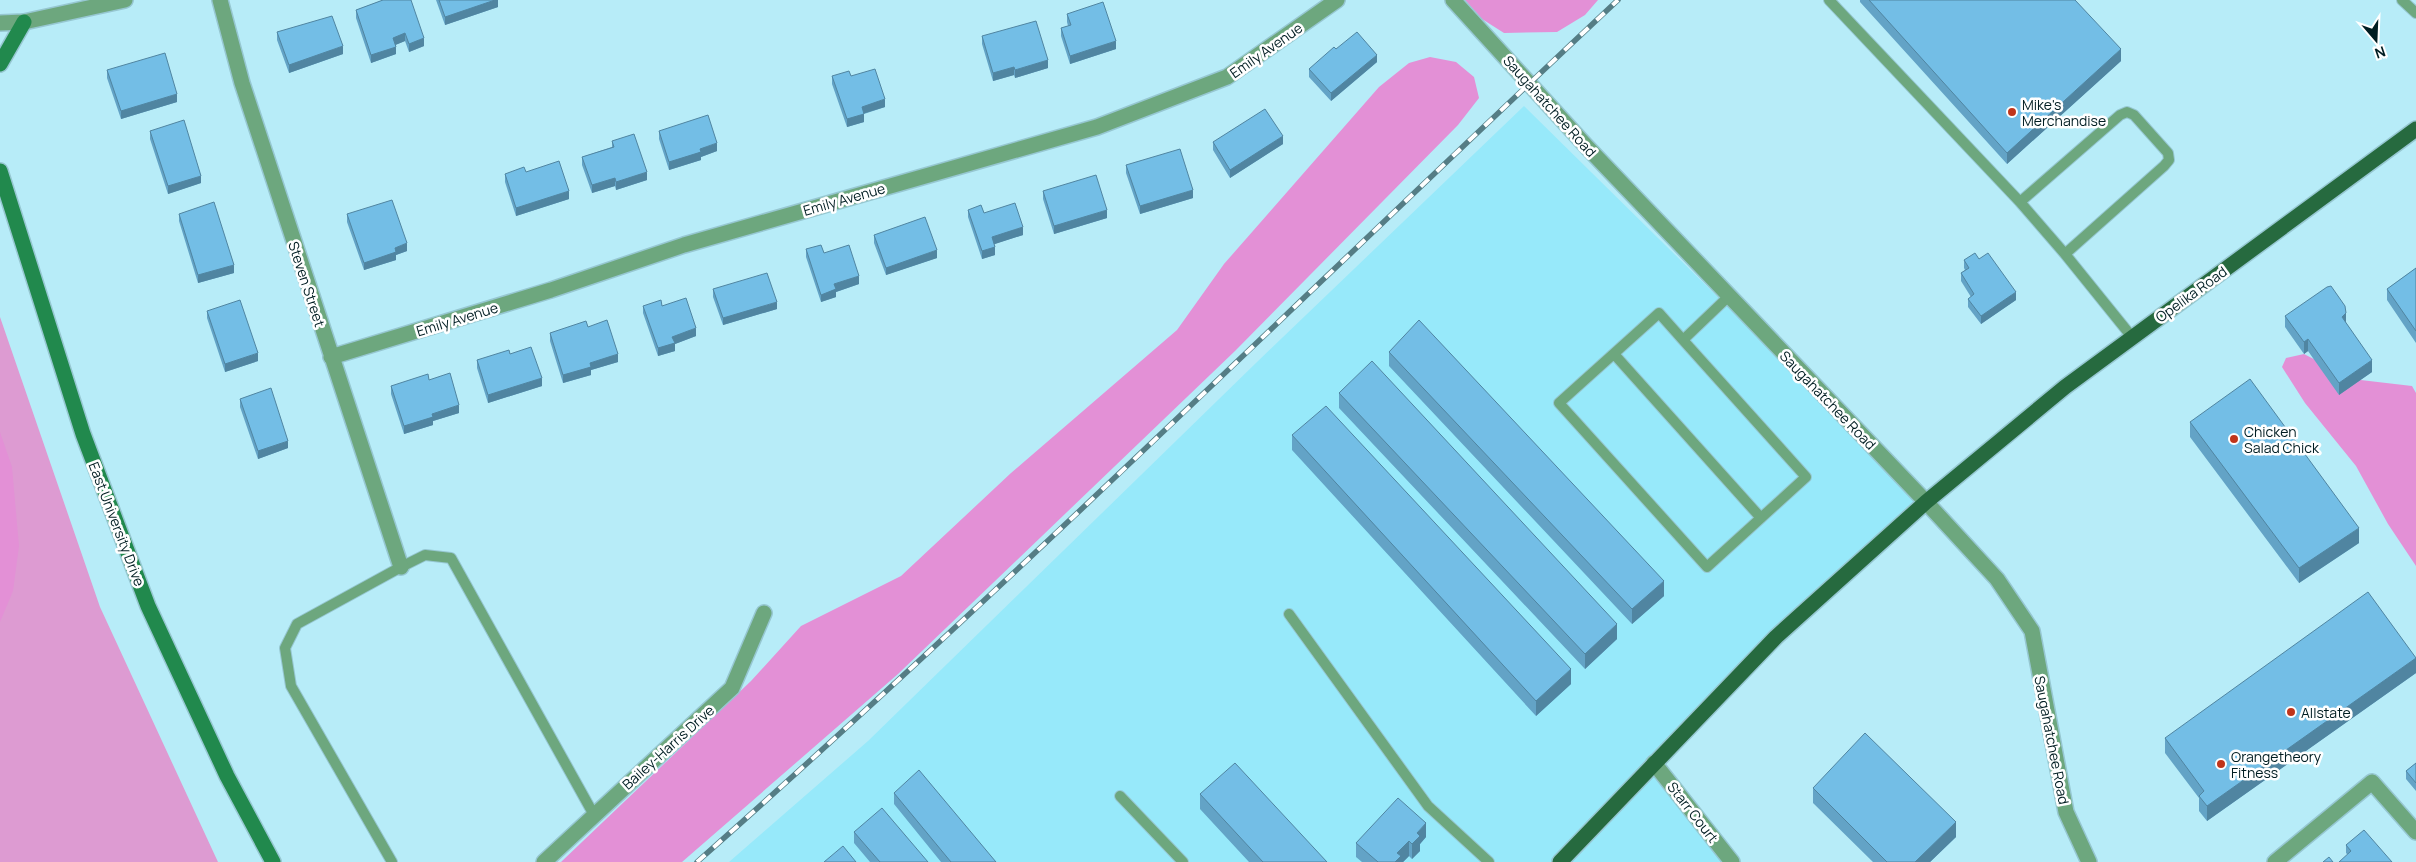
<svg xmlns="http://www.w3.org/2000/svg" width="2416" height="862" font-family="Manrope,sans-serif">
  <rect width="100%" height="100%" fill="#b7ecf8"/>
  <path fill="#97e9fa" d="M 1524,106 L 1926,502 L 1654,763 L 1732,862 L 729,862 L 868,741 L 1257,362 Z"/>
  <path fill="#dd9bd2" d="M 0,317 L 100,607 L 218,862 L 0,862 Z"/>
  <path fill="#e390d6" d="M 1465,0 L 1598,0 L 1585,15 L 1557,32 L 1504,33 L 1482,19 Z
    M 1430,57 L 1456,62 L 1474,77 L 1479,98 L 1458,125 L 1235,351 L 898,674 L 682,862 L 561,862 L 751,681 L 801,626 L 901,576 L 1011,473 L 1177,330 L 1224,264 L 1379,87 L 1409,63 Z
    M 2304,354 L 2352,379 L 2412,386 L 2416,393 L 2416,566 L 2388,524 L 2356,466 L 2305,403 L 2282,367 L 2286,358 Z
    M 0,432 L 12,467 L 19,546 L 13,591 L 0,622 Z"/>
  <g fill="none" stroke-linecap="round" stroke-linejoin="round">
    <g stroke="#96c7d1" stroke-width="12">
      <path id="lane" d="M 1829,0 L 2020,202 L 2065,254 L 2132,337
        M 2402,0 L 2416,13
        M 2020,202 L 2120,115 L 2127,112 L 2134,115 L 2168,153 L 2169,160 L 2164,166 L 2065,254
        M 1683,340 L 1659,313 L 1559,403 L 1707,567 L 1806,477 L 1683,340 L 1729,296
        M 1614,354 L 1761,518
        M 1289,614 L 1428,806 L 1489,862
        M 1120,796 L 1183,862
        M 392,862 L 291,686 L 285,648 L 297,624 L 401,567 L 425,555 L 451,558 L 594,815"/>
    </g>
    <g stroke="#96c7d1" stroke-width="18">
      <path id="street" d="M 220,0 L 242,83 L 401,567
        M 1453,0 L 1588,148 L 1926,502 L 1997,579 L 2032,631 L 2066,812 L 2089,862
        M 0,23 L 24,22 L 125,0
        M 331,357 L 551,290 L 684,245 L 1097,127 L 1227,77 L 1337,0
        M 1654,763 L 1732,862
        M 544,862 L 732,688 L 764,613
        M 2275,862 L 2372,782 L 2416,832"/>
    </g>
    <g stroke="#96c7d1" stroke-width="18">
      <path id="secondary" d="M 0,64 L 24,22
        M 0,171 L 83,434 L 148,606 L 227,776 L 273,862"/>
    </g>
    <g stroke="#96c7d1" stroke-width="18">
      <path id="primary" d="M 1560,862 L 1776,637 L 1926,502 L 2065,387 L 2416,129"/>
    </g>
    <use href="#lane" stroke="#6da77e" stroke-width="10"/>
    <use href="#street" stroke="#6da77e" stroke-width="15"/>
    <use href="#secondary" stroke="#21894d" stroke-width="15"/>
    <use href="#primary" stroke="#266a3f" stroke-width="15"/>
    <g stroke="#557d85" stroke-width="5.5">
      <path id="rail" d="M 697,862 C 1012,583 1311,288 1618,0"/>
    </g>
    <use href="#rail" stroke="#fff" stroke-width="4" stroke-dasharray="11" stroke-linecap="butt"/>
  </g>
  <path fill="#63a3c6" d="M 383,0 L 424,46 L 409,52 L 405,41 L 395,45 L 396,54 L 371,63 L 356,18 L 356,10 Z
    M 436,0 L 498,0 L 498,7 L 445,25 Z
    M 1860,0 L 2075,0 L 2121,61 L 2007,164 L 1860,2 Z
    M 1067,14 L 1116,49 L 1070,64 L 1061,36 L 1061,28 L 1068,26 L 1067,22 Z
    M 277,32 L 343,54 L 289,73 L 277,40 Z
    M 982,36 L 1048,68 L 1015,78 L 1014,75 L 993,81 L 982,44 Z
    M 1336,49 L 1377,62 L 1331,101 L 1309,77 L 1309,69 Z
    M 107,70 L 177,102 L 121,119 L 107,78 Z
    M 832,76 L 851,76 L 885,107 L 864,114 L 864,122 L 847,127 L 832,84 Z
    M 150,131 L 201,183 L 168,194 L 150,139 Z
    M 659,131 L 717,151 L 701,157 L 701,160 L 669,170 L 659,139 Z
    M 612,141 L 647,180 L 616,190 L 615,186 L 592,193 L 582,165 L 582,157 L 612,147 Z
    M 1213,142 L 1283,144 L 1230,178 L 1213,150 Z
    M 1126,165 L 1193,198 L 1140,214 L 1126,173 Z
    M 526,172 L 569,199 L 516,216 L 505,182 L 505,174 Z
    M 1043,191 L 1107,218 L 1054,234 L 1043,199 Z
    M 968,210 L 984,213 L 1023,235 L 994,244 L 995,255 L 982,259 L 968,217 Z
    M 179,214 L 234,273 L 198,283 L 179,221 Z
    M 347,214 L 407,251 L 396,255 L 396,260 L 364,270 L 347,222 Z
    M 874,235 L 937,258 L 886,275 L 874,243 Z
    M 806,249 L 824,253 L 859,284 L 836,292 L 836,297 L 821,302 L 806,257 Z
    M 1979,259 L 2016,300 L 1981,324 L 1968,307 L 1968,299 L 1971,297 L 1961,281 L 1961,273 L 1965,270 L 1964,268 L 1964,260 Z
    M 2416,268 L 2416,343 L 2387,300 L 2387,289 Z
    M 713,289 L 777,309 L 723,325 L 713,297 Z
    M 643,306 L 662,306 L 696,336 L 675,344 L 675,351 L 658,356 L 643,313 Z
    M 207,311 L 258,361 L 225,372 L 207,318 Z
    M 2285,316 L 2346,323 L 2372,372 L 2339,395 L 2308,351 L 2304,354 L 2285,327 Z
    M 588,327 L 618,362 L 591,370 L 591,375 L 563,383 L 550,341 L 550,333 Z
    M 1389,352 L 1664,596 L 1632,624 L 1389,366 Z
    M 510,354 L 542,386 L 488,403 L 477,368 L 477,360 Z
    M 429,380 L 459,413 L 433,421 L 433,425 L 404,434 L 391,394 L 391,386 Z
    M 1339,393 L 1617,639 L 1585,669 L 1339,408 Z
    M 240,399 L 288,448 L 258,459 L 240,407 Z
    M 2190,422 L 2359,543 L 2299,583 L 2190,437 Z
    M 1292,435 L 1571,684 L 1536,716 L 1292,450 Z
    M 2416,658 L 2416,673 L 2207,821 L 2199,811 L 2199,798 L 2165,753 L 2165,738 Z
    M 2416,763 L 2416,791 L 2406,779 L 2406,771 Z
    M 1813,788 L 1956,837 L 1930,862 L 1873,862 L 1813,803 Z
    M 894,793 L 996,862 L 941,862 L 894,804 Z
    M 1200,794 L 1327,862 L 1249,862 L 1200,809 Z
    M 854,832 L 928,862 L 870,862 L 854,843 Z
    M 1426,837 L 1420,844 L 1420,851 L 1412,859 L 1409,856 L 1403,862 L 1362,862 L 1356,857 L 1356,843 Z
    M 2346,845 L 2392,862 L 2347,854 L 2346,853 Z"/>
  <path fill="#5085a1" d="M 495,0 L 498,0 L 498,7 L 445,25 L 445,17 Z
    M 405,33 L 405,41 L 393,46 L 393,38 Z
    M 424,38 L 424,46 L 409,52 L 409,44 Z
    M 1116,41 L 1116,49 L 1070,64 L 1070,56 Z
    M 343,46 L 343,54 L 289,73 L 289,65 Z
    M 396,47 L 396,54 L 371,63 L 371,55 Z
    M 2121,49 L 2121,61 L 2007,164 L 2007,153 Z
    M 1377,55 L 1377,62 L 1331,101 L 1331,93 Z
    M 1048,60 L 1048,68 L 1015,78 L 1015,70 Z
    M 1014,67 L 1014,75 L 993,81 L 993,73 Z
    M 177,94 L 177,102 L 121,119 L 121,111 Z
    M 885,99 L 885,107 L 862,114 L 862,107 Z
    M 864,114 L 864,122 L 847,127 L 847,119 Z
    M 1283,136 L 1283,144 L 1230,178 L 1230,170 Z
    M 717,143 L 717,151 L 701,157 L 701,160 L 669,170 L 669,162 L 700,149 Z
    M 647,172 L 647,180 L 616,190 L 616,182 Z
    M 201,176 L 201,183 L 168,194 L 168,186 Z
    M 615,178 L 615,186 L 592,193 L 592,185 Z
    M 1193,190 L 1193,198 L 1140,214 L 1140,206 Z
    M 569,191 L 569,199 L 516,216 L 516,208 Z
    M 1107,210 L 1107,218 L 1054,234 L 1054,226 Z
    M 1023,227 L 1023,235 L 992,245 L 992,237 Z
    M 407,243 L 407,251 L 396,255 L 396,260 L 364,270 L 364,263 L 395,248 Z
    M 995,247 L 995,255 L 982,259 L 982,251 Z
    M 937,250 L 937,258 L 886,275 L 886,268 Z
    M 234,265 L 234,273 L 198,283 L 198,275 Z
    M 859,276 L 859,284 L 836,292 L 836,297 L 821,302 L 821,295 L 834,284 Z
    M 2016,292 L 2016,300 L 1981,324 L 1981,316 Z
    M 777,302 L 777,309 L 723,325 L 723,318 Z
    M 2346,313 L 2346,325 L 2342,317 Z
    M 696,328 L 696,336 L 675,344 L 675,351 L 658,356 L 658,348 L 672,337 Z
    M 2308,339 L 2308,351 L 2304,354 L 2304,342 Z
    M 258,353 L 258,361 L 225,372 L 225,364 Z
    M 618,354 L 618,362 L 591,370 L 591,375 L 563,383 L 563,375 L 590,363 Z
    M 2372,360 L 2372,372 L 2339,395 L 2339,383 Z
    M 542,378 L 542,386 L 488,403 L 488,395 Z
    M 459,405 L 459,413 L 433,421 L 433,425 L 404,434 L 404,426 L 432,414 Z
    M 288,441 L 288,448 L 258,459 L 258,451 Z
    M 2359,528 L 2359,543 L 2299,583 L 2299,568 Z
    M 1664,581 L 1664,596 L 1632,624 L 1632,609 Z
    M 1617,624 L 1617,639 L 1585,669 L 1585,654 Z
    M 2416,658 L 2416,673 L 2207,821 L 2207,806 Z
    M 1571,669 L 1571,684 L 1536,716 L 1536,701 Z
    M 1956,822 L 1956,837 L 1930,862 L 1915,862 Z
    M 1426,823 L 1426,837 L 1420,844 L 1420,851 L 1412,859 L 1412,844 L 1417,833 Z
    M 1409,841 L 1409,856 L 1403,862 L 1395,862 L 1397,853 Z"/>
  <path fill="#73bee6" stroke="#5085a1" d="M 383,0 L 411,0 L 424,38 L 409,44 L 405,33 L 393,38 L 396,47 L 371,55 L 356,10 Z
    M 439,0 L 495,0 L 445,17 Z
    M 1869,0 L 2075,0 L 2121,49 L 2007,153 Z
    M 1103,2 L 1116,41 L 1070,56 L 1061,28 L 1071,25 L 1067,14 Z
    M 332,16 L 343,46 L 289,65 L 277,32 Z
    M 1036,21 L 1048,60 L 1015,70 L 1014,67 L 993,73 L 982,36 Z
    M 1357,32 L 1377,55 L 1331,93 L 1309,69 L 1334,47 L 1336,49 Z
    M 165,53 L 177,94 L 121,111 L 107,70 Z
    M 875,69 L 885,99 L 862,107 L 864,114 L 847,119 L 832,76 L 849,71 L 851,76 Z
    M 1265,109 L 1283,136 L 1230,170 L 1213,142 Z
    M 708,115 L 717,143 L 700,149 L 701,152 L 669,162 L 659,131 Z
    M 184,120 L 201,176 L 168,186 L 150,131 Z
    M 634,134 L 647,172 L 616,182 L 615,178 L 592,185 L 582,157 L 614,147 L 612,141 Z
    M 1180,149 L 1193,190 L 1140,206 L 1126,165 Z
    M 559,161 L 569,191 L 516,208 L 505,174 L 524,167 L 526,172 Z
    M 1096,175 L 1107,210 L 1054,226 L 1043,191 Z
    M 392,200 L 407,243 L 395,248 L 396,252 L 364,263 L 347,214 Z
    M 214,202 L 234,265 L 198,275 L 179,214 Z
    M 1015,203 L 1023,227 L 992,237 L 995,247 L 982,251 L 968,210 L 981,205 L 984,213 Z
    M 925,217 L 937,250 L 886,268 L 874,235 Z
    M 821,245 L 824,253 L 849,245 L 859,276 L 834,284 L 836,289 L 821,295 L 806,249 Z
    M 1975,253 L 1979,259 L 1988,253 L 2016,292 L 1981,316 L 1968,299 L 1974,294 L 1961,273 L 1969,268 L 1964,260 Z
    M 2416,268 L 2416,331 L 2387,289 Z
    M 767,273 L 777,302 L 723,318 L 713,289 Z
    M 2331,286 L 2345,306 L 2346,313 L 2342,317 L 2372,360 L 2339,383 L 2308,339 L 2304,342 L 2285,316 L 2327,287 Z
    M 686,298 L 696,328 L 672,337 L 675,343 L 658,348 L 643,306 L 661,300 L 662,306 Z
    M 240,300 L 258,353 L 225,364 L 207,311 Z
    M 607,320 L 618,354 L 590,363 L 591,367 L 563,375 L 550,333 L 586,321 L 588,327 Z
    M 1419,320 L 1664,581 L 1632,609 L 1389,352 Z
    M 531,347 L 542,378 L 488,395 L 477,360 L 509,350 L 510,354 Z
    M 1372,361 L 1617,624 L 1585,654 L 1339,393 Z
    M 450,373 L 459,405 L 432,414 L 433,417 L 404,426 L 391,386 L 428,374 L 429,380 Z
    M 2250,379 L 2359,528 L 2299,568 L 2190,422 Z
    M 271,388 L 288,441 L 258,451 L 240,399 Z
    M 1326,406 L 1571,669 L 1536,701 L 1292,435 Z
    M 2368,592 L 2416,658 L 2207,806 L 2199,796 L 2204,791 L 2165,738 Z
    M 1865,733 L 1956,822 L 1915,862 L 1887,862 L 1813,788 Z
    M 1235,763 L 1327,862 L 1263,862 L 1200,794 Z
    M 2416,763 L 2416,783 L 2406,771 Z
    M 919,770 L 996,862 L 951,862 L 894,793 Z
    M 1398,798 L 1426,823 L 1417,833 L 1420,836 L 1412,844 L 1409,841 L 1397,853 L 1401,856 L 1395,862 L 1378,862 L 1356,843 Z
    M 882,808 L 928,862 L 880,862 L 854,832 Z
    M 2364,830 L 2392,862 L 2339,862 L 2351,851 L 2346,845 Z
    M 843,846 L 856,862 L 824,862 Z
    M 2329,857 L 2333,862 L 2323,862 Z"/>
  <g fill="#c0351b" stroke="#fff" stroke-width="2">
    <circle cx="2012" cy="112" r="5"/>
    <circle cx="2234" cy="439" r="5"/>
    <circle cx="2291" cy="712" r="5"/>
    <circle cx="2221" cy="764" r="5"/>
  </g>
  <g text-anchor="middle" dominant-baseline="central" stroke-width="5" stroke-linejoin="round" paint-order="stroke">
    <g font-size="14" fill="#001d22" stroke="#fff">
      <text transform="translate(1266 50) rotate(-35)">Emily Avenue</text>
      <text transform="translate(1550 106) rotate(48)">Saugahatchee Road</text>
      <text transform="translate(844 199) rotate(-16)">Emily Avenue</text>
      <text transform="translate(307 284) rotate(72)">Steven Street</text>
      <text transform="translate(2191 294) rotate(-36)">Opelika Road</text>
      <text transform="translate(457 319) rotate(-17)">Emily Avenue</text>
      <text transform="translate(1828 400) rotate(46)">Saugahatchee Road</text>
      <text transform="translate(117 524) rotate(69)">East University Drive</text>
      <text transform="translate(2052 740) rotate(79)">Saugahatchee Road</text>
      <text transform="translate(668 747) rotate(-42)">Bailey-Harris Drive</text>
      <text transform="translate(1693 812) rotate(52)">Starr Court</text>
    </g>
    <g font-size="14" fill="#001d22" stroke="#fff" text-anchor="start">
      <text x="2022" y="104">Mike's<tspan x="2022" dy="16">Merchandise</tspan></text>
      <text x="2244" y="431">Chicken<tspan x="2244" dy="16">Salad Chick</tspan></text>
      <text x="2301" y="712">Allstate</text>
      <text x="2231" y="756">Orangetheory<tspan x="2231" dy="16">Fitness</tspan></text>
    </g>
  </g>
  <g transform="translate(2376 40) rotate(161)" stroke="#ffffff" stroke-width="4" paint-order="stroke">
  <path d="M0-4L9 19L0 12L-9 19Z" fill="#001d22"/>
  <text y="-8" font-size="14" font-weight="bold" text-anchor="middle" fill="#001d22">N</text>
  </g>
</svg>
